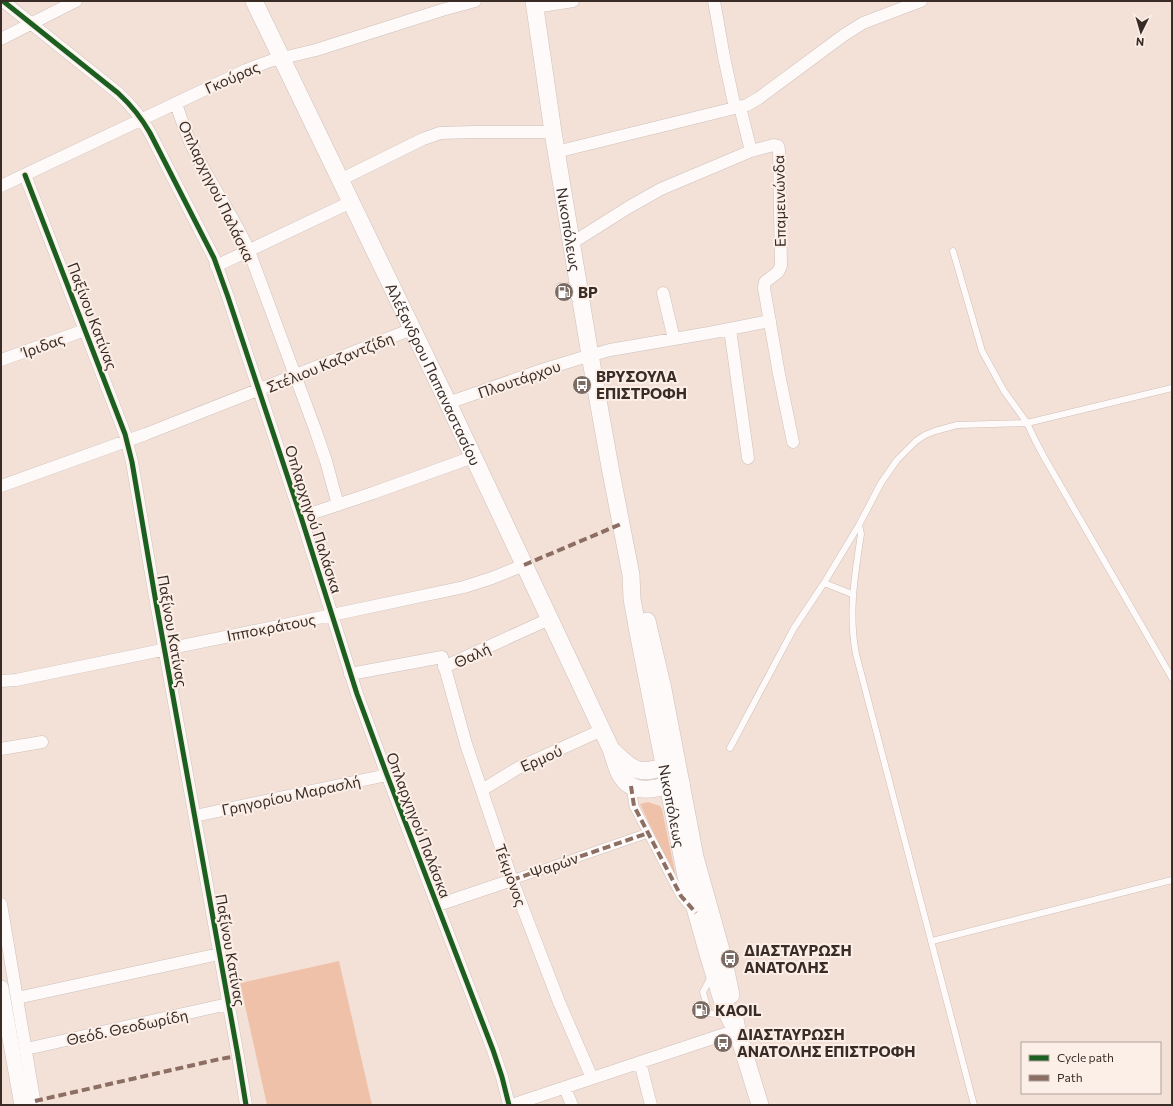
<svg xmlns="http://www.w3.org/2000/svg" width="1173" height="1106" font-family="Commissioner,sans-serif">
  <defs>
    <filter id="shadow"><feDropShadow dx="3" dy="-3" stdDeviation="2" flood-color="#0004"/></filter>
  </defs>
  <rect width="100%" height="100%" fill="#f3e1d8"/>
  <path fill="#f0c1a9" d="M 648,802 L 660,806 L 662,809 L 677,882 L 640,804 Z
    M 339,961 L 372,1105 L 267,1105 L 240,983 Z"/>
  <path fill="#dccdcc" filter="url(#shadow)" d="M 567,284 L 569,297 L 559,299 L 556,286 Z"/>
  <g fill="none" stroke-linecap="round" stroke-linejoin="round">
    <g stroke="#cec0b9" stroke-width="7">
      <path id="service" d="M 953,251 L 982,351 L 1004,391 L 1027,423 L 1035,440 L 1044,457 L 1172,678
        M 859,525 L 861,534 C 855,574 848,613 856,654 L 974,1105
        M 824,583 L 852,594
        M 730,748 L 794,628 L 824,583 L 859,525 L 881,483 L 897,460 L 916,441 L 925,435 L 935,431 L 957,425 L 1027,423 L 1172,388
        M 932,941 L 1172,880
        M 711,977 L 703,992 L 709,1013 L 726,1016"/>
    </g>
    <g stroke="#cec0b9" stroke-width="10">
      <path id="pedestrian" d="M 631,786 L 634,806 L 681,896 L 692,909
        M 512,880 L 648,833"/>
    </g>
    <g stroke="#cec0b9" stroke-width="13">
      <path id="minor" d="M 3,1 L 118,93 C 131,105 141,117 150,133 L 214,258 L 228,297 L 301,517 L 357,694 L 387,775 L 493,1050 L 502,1077 L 509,1105
        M 714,1 L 724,57 L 735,108
        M 535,7 L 573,1
        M 1,39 L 76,1
        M 176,103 C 181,119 186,135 194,150 C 210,184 233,215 249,251 L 315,429 L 326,461 L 338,505
        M 740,107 L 751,151 L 774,145 L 778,146 L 779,150 L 781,266 L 778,272 L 765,282 L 764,288 L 779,374 L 793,442
        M 556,152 L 747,105 L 759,98 L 844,35 L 863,23 L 921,1
        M 25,175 L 125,434 L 132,462 L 155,597 L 238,1056 L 246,1105
        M 340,180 L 423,139 L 440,133 L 473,132 L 553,132
        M 1,186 L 246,70 L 270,61 L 316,50 L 442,10 L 475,1
        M 572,243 L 629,207 L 661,189 L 751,151
        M 216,266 L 351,202
        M 663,293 L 674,339
        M 730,329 L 748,458
        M 1,360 L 85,330
        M 448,403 L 542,370 L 581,358 L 610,350 L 709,333 L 770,321
        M 1,486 L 146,434 L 412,329
        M 301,517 L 373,493 L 473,457
        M 444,667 L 549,619
        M 350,674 L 442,657 L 466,744 L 512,880 L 559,1002 L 592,1078
        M 1,681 L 16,680 L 332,615 L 464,587 L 492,578 L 524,565
        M 1,749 L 42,742
        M 482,790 L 518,768 L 602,730
        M 195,816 L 387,775
        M 1,904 L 35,1105
        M 438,905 L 512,880
        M 17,998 L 219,954
        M 26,1049 L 228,1004
        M 640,1062 L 651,1105
        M 565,1088 L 572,1105
        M 512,1105 L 737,1030"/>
    </g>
    <g stroke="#cec0b9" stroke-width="16">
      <path id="tertiary" d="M 1,988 L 22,1105"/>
    </g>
    <g stroke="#cec0b9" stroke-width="18">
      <g id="secondary">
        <path id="s1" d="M 254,1 L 448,403 L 611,749 C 614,757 616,768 621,776 C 634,798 662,787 681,782"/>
        <path id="s2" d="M 534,1 L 553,132 L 590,355 L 610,467 L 631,575 L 632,599 L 638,632 L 686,876 L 708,954 L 722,1000 L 731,1021 L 737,1030"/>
        <path d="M 647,621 L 663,689 L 695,857 L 723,957 L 731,995"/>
        <path d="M 613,751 C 638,776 641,773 674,765"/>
        <path d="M 735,1019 L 737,1030 L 760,1105"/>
      </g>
    </g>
    <use href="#service" stroke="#fdfaf9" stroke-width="6"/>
    <use href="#pedestrian" stroke="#fdfaf9" stroke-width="9"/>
    <use href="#minor" stroke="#fdfaf9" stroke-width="12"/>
    <use href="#tertiary" stroke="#fdfaf9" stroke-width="15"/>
    <use href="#secondary" stroke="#fdfaf9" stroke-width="17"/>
    <path stroke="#8d6e63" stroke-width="4" stroke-dasharray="8 4" stroke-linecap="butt" d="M 524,565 L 621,524
      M 631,786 L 634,806 L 681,896 L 696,913
      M 512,880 L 648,833
      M 35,1101 L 220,1059 L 238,1056"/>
    <g stroke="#fcefe8" stroke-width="8">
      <path id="cycleway" d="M 3,1 L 118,93 C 131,105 141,117 150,133 L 214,258 L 228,297 L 301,517 L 357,694 L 387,775 L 493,1050 L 502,1077 L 509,1105
        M 25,175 L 125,434 L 132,462 L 155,597 L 238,1056 L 246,1105"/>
    </g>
    <use href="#cycleway" stroke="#1b5e20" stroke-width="5"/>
  </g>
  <defs>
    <g id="fuel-disc" transform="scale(1)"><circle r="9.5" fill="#7a6b64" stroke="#fcefe8"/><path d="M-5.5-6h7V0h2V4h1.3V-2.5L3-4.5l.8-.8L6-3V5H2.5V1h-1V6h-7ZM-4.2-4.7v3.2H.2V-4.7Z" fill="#fff"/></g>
    <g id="bus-disc" transform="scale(1)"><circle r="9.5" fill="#7a6b64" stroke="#fcefe8"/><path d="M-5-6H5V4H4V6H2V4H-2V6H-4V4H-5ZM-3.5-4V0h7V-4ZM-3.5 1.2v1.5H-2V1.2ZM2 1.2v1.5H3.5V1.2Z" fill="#fff"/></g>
  </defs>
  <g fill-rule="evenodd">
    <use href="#fuel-disc" x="564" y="292"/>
    <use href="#bus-disc" x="582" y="385"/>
    <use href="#bus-disc" x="730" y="959"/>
    <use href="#fuel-disc" x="701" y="1010"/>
    <use href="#bus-disc" x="723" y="1043"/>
  </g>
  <g text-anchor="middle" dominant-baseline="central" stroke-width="4" stroke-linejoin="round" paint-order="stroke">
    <g font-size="15" fill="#392c26" stroke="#fcefe8">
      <text transform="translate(232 77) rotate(-24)">Γκούρας</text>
      <text transform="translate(217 191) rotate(64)">Οπλαρχηγού Παλάσκα</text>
      <text transform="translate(779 201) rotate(-91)">Επαμεινώνδα</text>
      <text stroke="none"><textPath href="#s2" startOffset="231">Νικοπόλεως</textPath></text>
      <text transform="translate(93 316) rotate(69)">Παξίνου Κατίνας</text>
      <text transform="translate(43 345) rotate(-20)">Ίριδας</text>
      <text transform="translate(330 362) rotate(-22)">Στέλιου Καζαντζίδη</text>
      <text stroke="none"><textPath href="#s1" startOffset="414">Αλέξανδρου Παπαναστασίου</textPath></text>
      <text transform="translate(519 379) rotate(-19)">Πλουτάρχου</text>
      <text transform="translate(314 519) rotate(72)">Οπλαρχηγού Παλάσκα</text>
      <text transform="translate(271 627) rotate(-11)">Ιπποκράτους</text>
      <text transform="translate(173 631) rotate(80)">Παξίνου Κατίνας</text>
      <text transform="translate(472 655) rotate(-25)">Θαλή</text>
      <text transform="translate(541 758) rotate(-24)">Ερμού</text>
      <text transform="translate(291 795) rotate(-12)">Γρηγορίου Μαρασλή</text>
      <text stroke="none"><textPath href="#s2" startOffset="817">Νικοπόλεως</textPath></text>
      <text transform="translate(419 825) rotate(69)">Οπλαρχηγού Παλάσκα</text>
      <text transform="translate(554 865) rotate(-19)">Ψαρών</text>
      <text transform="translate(511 875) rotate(70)">Τέκμονος</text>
      <text transform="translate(231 950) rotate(80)">Παξίνου Κατίνας</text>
      <text transform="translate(127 1027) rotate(-12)">Θεόδ. Θεοδωρίδη</text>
    </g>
    <g font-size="15" font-weight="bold" fill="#392c26" stroke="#fcefe8" text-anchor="start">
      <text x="578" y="292">BP</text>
      <text x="596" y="376">ΒΡΥΣΟΥΛΑ<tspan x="596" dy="17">ΕΠΙΣΤΡΟΦΗ</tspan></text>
      <text x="744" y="950">ΔΙΑΣΤΑΥΡΩΣΗ<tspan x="744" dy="17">ΑΝΑΤΟΛΗΣ</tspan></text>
      <text x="715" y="1010">KAOIL</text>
      <text x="737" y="1034">ΔΙΑΣΤΑΥΡΩΣΗ<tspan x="737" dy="17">ΑΝΑΤΟΛΗΣ ΕΠΙΣΤΡΟΦΗ</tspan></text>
    </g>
  </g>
  <rect width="1173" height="1106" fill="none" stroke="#392c26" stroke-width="4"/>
  <rect x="1021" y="1042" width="140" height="52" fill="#fcefe8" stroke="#aea19a"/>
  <rect x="1029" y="1055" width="20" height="6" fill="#1b5e20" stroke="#aea19a"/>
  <text x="1057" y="1062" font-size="12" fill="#392c26">Cycle path</text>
  <rect x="1029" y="1075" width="20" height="6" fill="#8d6e63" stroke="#aea19a"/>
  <text x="1057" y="1082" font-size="12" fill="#392c26">Path</text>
  <g transform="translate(1141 32) rotate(185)" stroke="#fcefe8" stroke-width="3" paint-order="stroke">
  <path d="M0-3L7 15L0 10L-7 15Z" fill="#392c26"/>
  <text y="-6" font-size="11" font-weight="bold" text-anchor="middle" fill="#392c26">N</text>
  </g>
</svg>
